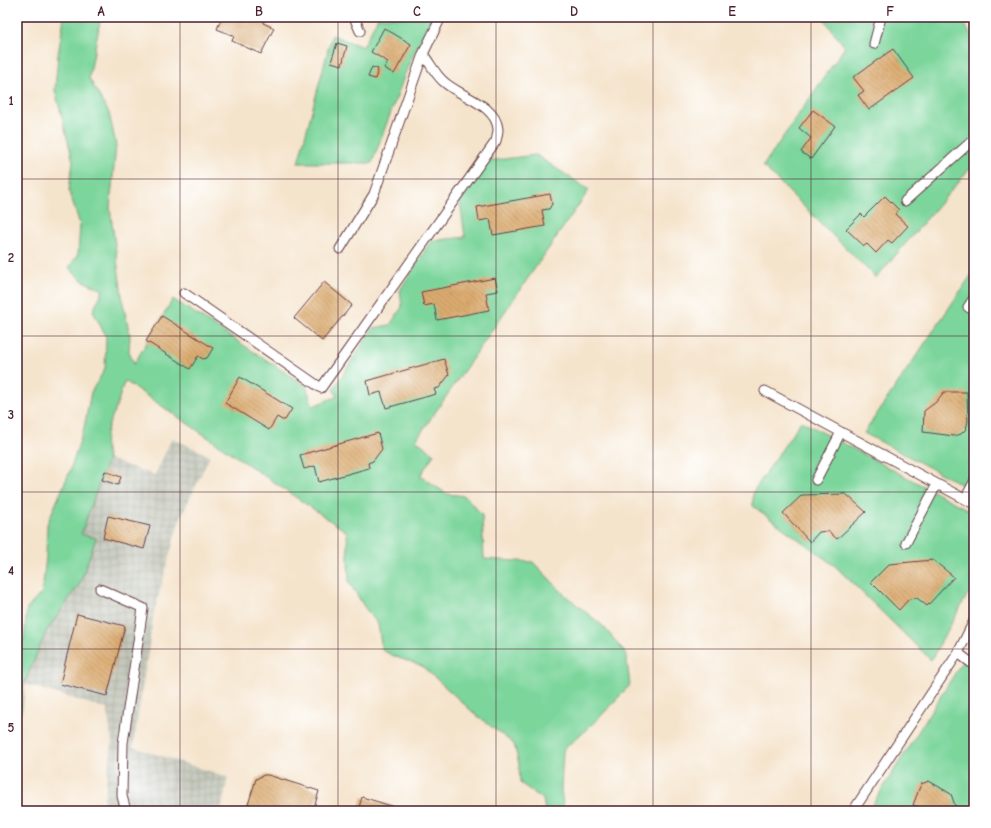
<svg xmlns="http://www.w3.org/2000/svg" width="991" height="828" font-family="'Comic Neue',sans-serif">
  <defs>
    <pattern id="industrial-grid" width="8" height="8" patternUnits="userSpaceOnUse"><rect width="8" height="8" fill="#c2c6b9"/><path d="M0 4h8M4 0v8" fill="none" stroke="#a8aa9f"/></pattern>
    <pattern id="building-back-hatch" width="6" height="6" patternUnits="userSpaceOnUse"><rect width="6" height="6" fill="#dbab70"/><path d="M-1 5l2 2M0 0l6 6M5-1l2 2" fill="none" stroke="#b48b5c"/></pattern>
  </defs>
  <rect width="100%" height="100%" fill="#fff"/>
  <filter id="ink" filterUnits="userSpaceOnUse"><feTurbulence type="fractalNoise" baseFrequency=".025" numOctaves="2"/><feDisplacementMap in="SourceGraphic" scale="8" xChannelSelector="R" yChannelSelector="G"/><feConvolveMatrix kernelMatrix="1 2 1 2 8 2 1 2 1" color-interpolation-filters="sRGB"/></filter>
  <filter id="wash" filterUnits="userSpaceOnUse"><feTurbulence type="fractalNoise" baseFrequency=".012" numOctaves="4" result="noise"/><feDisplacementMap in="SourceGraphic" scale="16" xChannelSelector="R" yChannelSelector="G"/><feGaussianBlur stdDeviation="0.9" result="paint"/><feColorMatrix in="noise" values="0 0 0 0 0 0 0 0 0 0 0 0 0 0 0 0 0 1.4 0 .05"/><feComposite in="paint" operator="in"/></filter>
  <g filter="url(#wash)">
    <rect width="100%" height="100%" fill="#f5e4cc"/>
    <path fill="url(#industrial-grid)" d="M 172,438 L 210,456 L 179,521 L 154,613 L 133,747 L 228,777 L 221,811 L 102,811 L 112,743 L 107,709 L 24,684 L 46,632 L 80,583 L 96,538 L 81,534 L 108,459 L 155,475 Z"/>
    <path fill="#7cd59b" stroke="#637a63" d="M 64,17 L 101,17 L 89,78 L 109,113 L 116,145 L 110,208 L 123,303 L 130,336 L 129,351 L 134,364 L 173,299 L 306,386 L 313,406 L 338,396 L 333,390 L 373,328 L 390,325 L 402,307 L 400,290 L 431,241 L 465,237 L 460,202 L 487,161 L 536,155 L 589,190 L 416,440 L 434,454 L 420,476 L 447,494 L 465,496 L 482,515 L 484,559 L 533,562 L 566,596 L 603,626 L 626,654 L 630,685 L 599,718 L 563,750 L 561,790 L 564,811 L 545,811 L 543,799 L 520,783 L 519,764 L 514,744 L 475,714 L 422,666 L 396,657 L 382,650 L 378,624 L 365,608 L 349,582 L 347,532 L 125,381 C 122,387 120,395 118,402 C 110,425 101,432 108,459 L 81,534 L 96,538 L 80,583 L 46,632 L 24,684 L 22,708 L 17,722 L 17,659 L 24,637 L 27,609 L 42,592 L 46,557 L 47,524 L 70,471 L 84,428 L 91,392 L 105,369 L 106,337 L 93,311 L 103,290 L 83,281 L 69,268 L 78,254 L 80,225 L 69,190 L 73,161 L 55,90 L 58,55 Z
      M 378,17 L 432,17 L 408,66 L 372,163 L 298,163 L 332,35 L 363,47 Z
      M 822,17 L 960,17 L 974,40 L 974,164 L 876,278 L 763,166 L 845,47 Z
      M 974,271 L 974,491 L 864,433 Z
      M 801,421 L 974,513 L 974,583 L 931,660 L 835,566 L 753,506 L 753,492 Z
      M 974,643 L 974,811 L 874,811 L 871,807 Z"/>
    <g id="blocks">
      <path fill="url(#building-back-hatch)" d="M 222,17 L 265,18 L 263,23 L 274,28 L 261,54 L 232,41 L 234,36 L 217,29 Z
        M 384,28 L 411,44 L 394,74 L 384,68 L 388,62 L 371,52 Z
        M 337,43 L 347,46 L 342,65 L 331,62 Z
        M 893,49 L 914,78 L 869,110 L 858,95 L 864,91 L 853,77 Z
        M 372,67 L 378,69 L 375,79 L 368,77 Z
        M 813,110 L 835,126 L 811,159 L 801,152 L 811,138 L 799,128 Z
        M 550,194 L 552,204 L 549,209 L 542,210 L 545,226 L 493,235 L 490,219 L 479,221 L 477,207 Z
        M 885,196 L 899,210 L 895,214 L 908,226 L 892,243 L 888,240 L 876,253 L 867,244 L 864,246 L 846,229 L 861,214 L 864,217 Z
        M 495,278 L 498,291 L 486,293 L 489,310 L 437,320 L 434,304 L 424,306 L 421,292 Z
        M 324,282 L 352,305 L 322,341 L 294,318 Z
        M 162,316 L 213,348 L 207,358 L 203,359 L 198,356 L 190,369 L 146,341 Z
        M 444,359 L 449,375 L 439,388 L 434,389 L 436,394 L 386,408 L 381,392 L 370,395 L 367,381 Z
        M 240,377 L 292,409 L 285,420 L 282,420 L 277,417 L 269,430 L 225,403 Z
        M 944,392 L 967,392 L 968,421 L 966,429 L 961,434 L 954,436 L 923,432 L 924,411 L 936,402 Z
        M 378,433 L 382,449 L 373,461 L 368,463 L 369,468 L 319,482 L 315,466 L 304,469 L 300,455 Z
        M 105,471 L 121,477 L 118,485 L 102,480 Z
        M 846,494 L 866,512 L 837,539 L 828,531 L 819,532 L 810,542 L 783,513 L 802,495 Z
        M 108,516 L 150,526 L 144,549 L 103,538 Z
        M 933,560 L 954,577 L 927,606 L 917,598 L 909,599 L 899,610 L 871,582 L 889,564 Z
        M 77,614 L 125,626 L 107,696 L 60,684 Z
        M 264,775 L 268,775 L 319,791 L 313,811 L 246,811 L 256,779 Z
        M 929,781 L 951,794 L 957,811 L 922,811 L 921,808 L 913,805 L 921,784 Z
        M 362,797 L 408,811 L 358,811 Z"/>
    </g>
  </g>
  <g filter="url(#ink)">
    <use href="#blocks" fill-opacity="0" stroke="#643d43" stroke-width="1"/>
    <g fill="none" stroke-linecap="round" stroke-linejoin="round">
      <g stroke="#643d43" stroke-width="11">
        <path id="service" d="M 354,17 L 360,31
          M 874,44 L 881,17
          M 905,201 L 974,139
          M 340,249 L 374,194 L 423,54 L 441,17
          M 184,293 L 321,388 L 496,141 C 497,137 498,133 498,129 C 496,104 458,96 443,81 C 435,74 430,63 423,54
          M 974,298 L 968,307 L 974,311
          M 765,391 L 974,504
          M 816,480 L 841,432
          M 965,499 L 974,482
          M 906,543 L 937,484
          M 100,589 L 143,608 L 123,743 L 122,796 L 126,811
          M 958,653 L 974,665
          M 853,811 L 958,653 L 974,621"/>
      </g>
      <use href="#service" stroke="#fff" stroke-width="9"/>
    </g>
  </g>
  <path fill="none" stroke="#4a1f2b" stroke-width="1" stroke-opacity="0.55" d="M 180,17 L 180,811M 338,17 L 338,811M 496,17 L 496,811M 653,17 L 653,811M 811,17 L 811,811M 17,179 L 974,179M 17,336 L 974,336M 17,492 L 974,492M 17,649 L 974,649"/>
  <rect width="991" height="828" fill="none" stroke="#fff" stroke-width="44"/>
  <rect x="22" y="22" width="947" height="784" fill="none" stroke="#4a1f2b" stroke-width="1.5"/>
  <g font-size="13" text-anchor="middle" font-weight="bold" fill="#4a1f2b">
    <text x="101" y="16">A</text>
    <text x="259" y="16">B</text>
    <text x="417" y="16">C</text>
    <text x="574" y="16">D</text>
    <text x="732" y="16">E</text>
    <text x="890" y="16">F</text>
    <text x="11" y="105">1</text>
    <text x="11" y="262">2</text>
    <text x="11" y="419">3</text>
    <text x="11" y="575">4</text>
    <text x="11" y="732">5</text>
  </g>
</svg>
